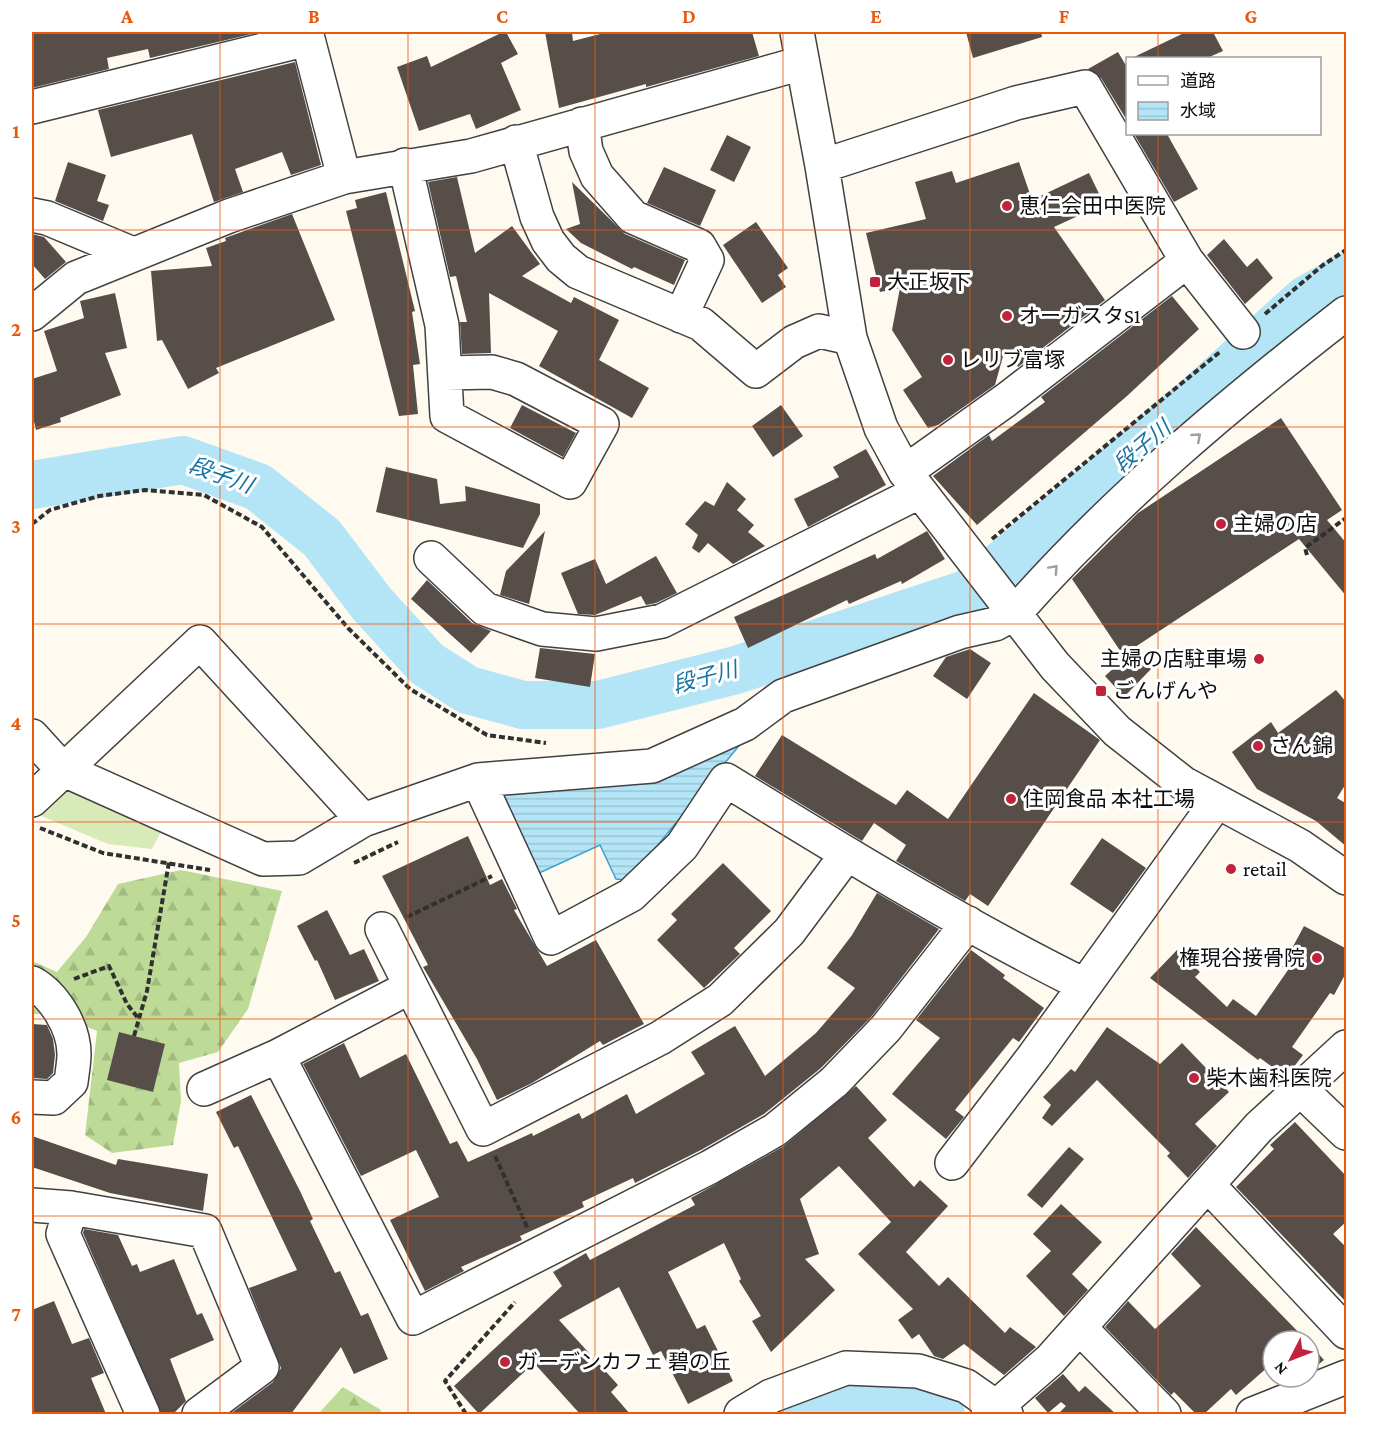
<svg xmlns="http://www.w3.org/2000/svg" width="1378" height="1446" font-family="'Crimson Pro','Noto Sans JP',serif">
  <defs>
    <pattern id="forest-firs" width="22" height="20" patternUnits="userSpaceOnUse" patternTransform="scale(1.5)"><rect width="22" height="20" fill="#bddb97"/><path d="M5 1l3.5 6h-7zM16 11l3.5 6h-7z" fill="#a1bb81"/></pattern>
    <pattern id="water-rules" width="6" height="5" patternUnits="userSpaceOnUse" patternTransform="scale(1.5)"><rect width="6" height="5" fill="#b4e5f7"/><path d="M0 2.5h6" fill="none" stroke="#9ac3d3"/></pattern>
  </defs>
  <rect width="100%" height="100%" fill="#fffaef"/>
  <path fill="url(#forest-firs)" d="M 181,870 L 282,891 L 248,1009 L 218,1052 L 179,1063 L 181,1101 L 173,1145 L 112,1153 L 85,1135 L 97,1031 L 55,1014 L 32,1014 L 32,961 L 57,972 L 86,937 L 118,884 Z
    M 343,1387 L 381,1410 L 380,1414 L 318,1414 Z"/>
  <path fill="#d7eab8" d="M 65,784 L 163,828 L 152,849 L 108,844 L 32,812 Z"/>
  <path fill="url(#water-rules)" stroke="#3aa3cf" stroke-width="1.5" d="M 742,742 L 644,862 L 625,880 L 616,879 L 600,845 L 537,874 L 500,797 L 505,786 Z"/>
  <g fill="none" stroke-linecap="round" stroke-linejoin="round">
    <path stroke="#b4e5f7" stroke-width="48" d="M 32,485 L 183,460 L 258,487 L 322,538 L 372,604 L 427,664 L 468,690 L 523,705 L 598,705 L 736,670 L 969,593 L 1186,409 L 1306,300 L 1346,277
      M 778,1414 C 830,1388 889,1390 941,1414"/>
  </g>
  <path fill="#574e4a" d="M 32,32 L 260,32 L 150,58 L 148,49 L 107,58 L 109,69 L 32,88 Z
    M 503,32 L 506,32 L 518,54 L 501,63 L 521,110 L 476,129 L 470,114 L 419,131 L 397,67 L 427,56 L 431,67 Z
    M 545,32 L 572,32 L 573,41 L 608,32 L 752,32 L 759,56 L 646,87 L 646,84 L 559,108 Z
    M 966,32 L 1041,32 L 1042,37 L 973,58 Z
    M 1186,32 L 1213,32 L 1223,51 L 1207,58 L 1132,58 Z
    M 1118,52 L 1128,69 L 1128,122 L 1101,78 L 1088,69 Z
    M 295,62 L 321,165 L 291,175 L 282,152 L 235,169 L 243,192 L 214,202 L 192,134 L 111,157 L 98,110 Z
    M 1134,134 L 1167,134 L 1198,189 L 1174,202 Z
    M 727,135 L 751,147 L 734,182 L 710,170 Z
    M 68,162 L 106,175 L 97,201 L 109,205 L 103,221 L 55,201 Z
    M 1019,162 L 1032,200 L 1089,173 L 1104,204 L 1054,227 L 1105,300 L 1018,367 L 1005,349 L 995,385 L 938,425 L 928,428 L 903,390 L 922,377 L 892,330 L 900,288 L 880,292 L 866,233 L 926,219 L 915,182 L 952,171 L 956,183 Z
    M 664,167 L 716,190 L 700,226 L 647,203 Z
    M 457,177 L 475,253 L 512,226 L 540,264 L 522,276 L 571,303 L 574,297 L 619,320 L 599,360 L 649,388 L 632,418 L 539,366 L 558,331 L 489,293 L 491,353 L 462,354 L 460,322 L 467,322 L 456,276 L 450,277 L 428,182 Z
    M 572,182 L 625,234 L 685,260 L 674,285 L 634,267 L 632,269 L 581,243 L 566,229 L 580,224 Z
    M 386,192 L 415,311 L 412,312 L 420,364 L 413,365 L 418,414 L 399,416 L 346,211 L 357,208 L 355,200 Z
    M 292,214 L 335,320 L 216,368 L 219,373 L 188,389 L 162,340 L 157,341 L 151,271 L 212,266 L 206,248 L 226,241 L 225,238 L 236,234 Z
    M 756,222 L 788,268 L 778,275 L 786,287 L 762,303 L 723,245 Z
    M 32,234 L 44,237 L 66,262 L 45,279 L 32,264 Z
    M 1224,239 L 1247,267 L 1257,258 L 1273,278 L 1245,304 L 1207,255 Z
    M 115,293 L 127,348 L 105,353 L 121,395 L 60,418 L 61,422 L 36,430 L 32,413 L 32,379 L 57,371 L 44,331 L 84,318 L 80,301 Z
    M 1172,296 L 1199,329 L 1127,396 L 977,525 L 933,476 L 989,435 L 992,441 L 1045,402 L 1041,397 Z
    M 522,405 L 576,433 L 563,457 L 510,428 Z
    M 781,405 L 803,436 L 773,457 L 752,426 Z
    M 1281,418 L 1342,510 L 1327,520 L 1347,544 L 1347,597 L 1299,539 L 1123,655 L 1072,579 L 1138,513 Z
    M 866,449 L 886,485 L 808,527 L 794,499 L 839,477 L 833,467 Z
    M 386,467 L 437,479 L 440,504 L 466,501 L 465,486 L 540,504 L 540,514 L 523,548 L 376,512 Z
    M 727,482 L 746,499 L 737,510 L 754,525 L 748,532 L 765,546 L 733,564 L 708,543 L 699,553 L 692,548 L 698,535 L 685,524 L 705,501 L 714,506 Z
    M 545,531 L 529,604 L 500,595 L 506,571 Z
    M 927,531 L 945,559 L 902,584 L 901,581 L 849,604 L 847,600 L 748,648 L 734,617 L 875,554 L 877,559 Z
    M 656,556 L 677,593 L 656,603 L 646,605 L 641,596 L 595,615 L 578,614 L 561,573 L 595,559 L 606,584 Z
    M 427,580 L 472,623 L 491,631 L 471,653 L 411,599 Z
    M 540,648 L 595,654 L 590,687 L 535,678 Z
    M 970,649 L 991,663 L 967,699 L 933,676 L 946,657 Z
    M 1134,650 L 1151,669 L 1124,697 L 1105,676 Z
    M 1336,690 L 1347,703 L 1347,782 L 1337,798 L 1347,804 L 1347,847 L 1316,821 L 1257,789 L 1232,752 L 1271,722 L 1278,733 Z
    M 1034,693 L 1100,740 L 988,906 L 970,894 L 965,901 L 896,861 L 906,845 L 874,823 L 862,841 L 755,776 L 782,735 L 896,805 L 907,790 L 948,819 Z
    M 468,836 L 490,885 L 502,879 L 517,909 L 514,910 L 547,966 L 596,940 L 644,1024 L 603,1045 L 600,1041 L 532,1083 L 497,1100 L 477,1059 L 423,967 L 428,965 L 382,876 Z
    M 1102,838 L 1146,868 L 1113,913 L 1070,884 Z
    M 723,863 L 771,911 L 734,948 L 740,954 L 704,988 L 657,940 L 677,920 L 671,914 Z
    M 877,893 L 939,929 L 872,1016 L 821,1068 L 764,1114 L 701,1150 L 635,1183 L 633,1178 L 582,1202 L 584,1207 L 520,1236 L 522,1240 L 461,1267 L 464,1271 L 425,1291 L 390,1220 L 439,1197 L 416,1150 L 361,1176 L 303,1064 L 344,1043 L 360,1078 L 406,1054 L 450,1144 L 457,1141 L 468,1162 L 532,1133 L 533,1136 L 579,1113 L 582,1119 L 627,1094 L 636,1114 L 705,1074 L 691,1052 L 735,1026 L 765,1076 L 816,1033 L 855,988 L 827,968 L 852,935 Z
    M 327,910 L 350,955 L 364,949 L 379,981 L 335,1000 L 317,960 L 315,961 L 297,926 Z
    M 1304,926 L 1347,949 L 1347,971 L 1334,995 L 1330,993 L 1292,1047 L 1303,1055 L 1286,1077 L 1260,1058 L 1258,1060 L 1150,978 L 1177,950 L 1200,972 L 1195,977 L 1227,1007 L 1233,999 L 1256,1016 L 1288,970 L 1282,967 Z
    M 971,950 L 1005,975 L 1003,978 L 1044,1008 L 1019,1042 L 1013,1038 L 955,1110 L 964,1117 L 946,1139 L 892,1094 L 940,1038 L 916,1020 Z
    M 32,1024 L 47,1025 L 53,1039 L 55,1055 L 53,1073 L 47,1079 L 32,1078 Z
    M 1107,1027 L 1160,1064 L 1182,1043 L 1229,1092 L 1195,1124 L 1217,1146 L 1188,1178 L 1167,1156 L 1170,1153 L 1097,1080 L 1052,1126 L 1042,1118 L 1051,1105 L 1043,1097 L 1071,1069 L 1075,1072 Z
    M 119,1032 L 165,1044 L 153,1092 L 107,1080 Z
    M 856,1086 L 887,1120 L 868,1138 L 914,1187 L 920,1180 L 948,1206 L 906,1252 L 939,1286 L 948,1277 L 1005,1333 L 1010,1327 L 1036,1347 L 1004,1375 L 964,1344 L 943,1359 L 934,1356 L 919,1334 L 912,1339 L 898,1320 L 913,1309 L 858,1254 L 891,1222 L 839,1166 L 800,1199 L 819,1254 L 805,1259 L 835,1290 L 771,1352 L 752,1321 L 761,1316 L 739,1281 L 741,1279 L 724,1243 L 668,1272 L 697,1329 L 705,1325 L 733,1381 L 688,1404 L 661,1351 L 653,1355 L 619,1287 L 559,1320 L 618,1385 L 611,1392 L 630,1414 L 580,1414 L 534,1363 L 479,1414 L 454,1386 L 562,1286 L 553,1272 L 586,1253 L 590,1260 L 695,1205 L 691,1198 L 784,1146 Z
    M 251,1095 L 300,1191 L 313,1219 L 310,1221 L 335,1273 L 340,1271 L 361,1316 L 368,1313 L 388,1359 L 354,1374 L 341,1347 L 291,1414 L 230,1414 L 273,1382 L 281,1368 L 249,1288 L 297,1270 L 238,1146 L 234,1148 L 216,1112 Z
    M 1295,1122 L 1347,1177 L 1347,1221 L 1333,1234 L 1347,1248 L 1347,1303 L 1236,1187 L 1274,1149 L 1270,1145 Z
    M 32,1136 L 116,1165 L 118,1159 L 208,1174 L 203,1211 L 110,1193 L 32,1167 Z
    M 1069,1147 L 1084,1159 L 1042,1208 L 1027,1195 Z
    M 1061,1204 L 1102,1242 L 1072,1274 L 1088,1290 L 1064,1316 L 1026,1276 L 1051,1251 L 1033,1234 Z
    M 1196,1227 L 1307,1341 L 1273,1341 L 1273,1369 L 1269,1366 L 1236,1395 L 1231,1389 L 1204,1414 L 1196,1414 L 1174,1392 L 1171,1395 L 1105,1327 L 1128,1301 L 1155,1329 L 1201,1286 L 1171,1254 Z
    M 84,1229 L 118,1235 L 132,1266 L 137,1264 L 140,1272 L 174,1259 L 197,1315 L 202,1313 L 214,1340 L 170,1359 L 186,1401 L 173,1414 L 161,1414 L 83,1233 Z
    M 54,1301 L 72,1344 L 89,1338 L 104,1373 L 91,1378 L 106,1414 L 32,1414 L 32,1310 Z
    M 1309,1343 L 1324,1360 L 1309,1372 Z
    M 1063,1374 L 1079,1392 L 1085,1386 L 1116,1414 L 1058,1414 L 1066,1406 L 1061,1402 L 1048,1413 L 1035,1398 Z"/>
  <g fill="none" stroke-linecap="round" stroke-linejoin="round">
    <g stroke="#414141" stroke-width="36">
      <path id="minor" d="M 797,32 L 822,166 L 850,338 L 881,428 L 905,472 L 1055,666 L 1117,731 L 1183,783 L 1300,846 L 1346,878
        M 308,39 L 344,177
        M 32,107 L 308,39 L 306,32
        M 582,124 L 586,151 L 597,176 L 633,217 L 699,246 L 707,260 L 681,316
        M 516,142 L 537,217 L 548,241 L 561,258 L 578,272 L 701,324 L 756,371 L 794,342 L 819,331 L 850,338
        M 405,165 L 442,325 L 447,416 L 570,482 L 602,424 L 516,379 L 492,372 L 445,373
        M 822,166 L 1016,103 L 1085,87 L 1187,261 L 1006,400 L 905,472
        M 32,215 L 47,218 L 133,254
        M 1187,261 L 1243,332
        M 32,314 L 76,278 L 229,216 L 344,177 L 471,156 L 802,63
        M 431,558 L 485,609 L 542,629 L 596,634 L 662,621 L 919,492
        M 32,736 L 62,769 L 263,859 L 299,858 L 363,820
        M 32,800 L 200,642 L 363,820 L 478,780
        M 382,929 L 483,1129 L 660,1038 L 720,1000 L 789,932 L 847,854
        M 32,983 C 54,995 74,1027 74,1054 C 74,1063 72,1073 71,1082 L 54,1098 L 32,1097
        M 1084,985 C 961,924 843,852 726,780 L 682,846 L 631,895 L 551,938 L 478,780 L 652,766 L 745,724 L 783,696 L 960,632 L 995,624 L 1015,613 C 1113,501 1229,404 1346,313
        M 410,987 L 278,1056 L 413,1318 L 710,1167 L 775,1130 L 834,1082 L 886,1028 L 968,923
        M 204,1089 L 278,1056
        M 1300,1089 L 1346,1133
        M 952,1163 L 1034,1056 L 1216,803
        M 1208,1185 L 1346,1332
        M 32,1205 L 71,1208 L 63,1234 L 143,1414
        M 71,1208 L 205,1231 L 262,1367 L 199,1414
        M 1080,1328 L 1164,1414
        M 741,1414 L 771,1396 L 846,1368 L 918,1371 L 966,1386 L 1006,1414
        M 988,1414 L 1050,1360 L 1259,1127 L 1346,1047
        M 1253,1414 L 1346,1377"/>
    </g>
    <path stroke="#303030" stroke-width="4" stroke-dasharray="6 3" stroke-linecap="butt" d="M 1265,314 L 1323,265 L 1346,250
      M 32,524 L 50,510 L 99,496 L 145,490 L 204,495 L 262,527 L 348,628 L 410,689 L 487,735 L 546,743
      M 992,539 L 1221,351
      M 1307,555 L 1305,548 L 1346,518
      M 40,828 L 103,853 L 210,870
      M 354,863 L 398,842
      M 407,917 L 492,876
      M 74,979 L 109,966 L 127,1004 L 138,1018
      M 134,1036 L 147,991 L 169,862
      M 495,1156 L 528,1229
      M 466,1414 L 445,1381 L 515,1302"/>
    <use href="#minor" stroke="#fff" stroke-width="33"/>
  </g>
  <defs><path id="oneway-chevron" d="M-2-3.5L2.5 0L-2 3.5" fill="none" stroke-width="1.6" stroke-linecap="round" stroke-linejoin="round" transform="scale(1.5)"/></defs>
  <g stroke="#9f9f9f">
    <use href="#oneway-chevron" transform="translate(1197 437) rotate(-41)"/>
    <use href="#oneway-chevron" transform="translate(1054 569) rotate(-47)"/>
  </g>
  <path fill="none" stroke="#e8590c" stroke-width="1.5" stroke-opacity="0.55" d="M 220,32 L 220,1414M 408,32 L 408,1414M 595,32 L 595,1414M 783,32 L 783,1414M 970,32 L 970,1414M 1158,32 L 1158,58M 1158,134 L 1158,1414M 32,230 L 1346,230M 32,427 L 1346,427M 32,624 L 1346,624M 32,822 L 1346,822M 32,1019 L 1346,1019M 32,1216 L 1346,1216"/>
  <g fill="#c0243c" stroke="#fff" stroke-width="2">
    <circle cx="1007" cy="206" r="6"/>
    <rect x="869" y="276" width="12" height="12" rx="3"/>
    <circle cx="1007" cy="316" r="6"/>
    <circle cx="948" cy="360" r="6"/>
    <circle cx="1221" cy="524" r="6"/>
    <circle cx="1259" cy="659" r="6"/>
    <rect x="1095" y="685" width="12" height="12" rx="3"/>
    <circle cx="1258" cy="746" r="6"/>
    <circle cx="1011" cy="799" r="6"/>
    <circle cx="1231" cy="869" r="6"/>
    <circle cx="1317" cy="958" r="6"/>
    <circle cx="1194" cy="1078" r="6"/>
    <circle cx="505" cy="1362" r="6"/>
  </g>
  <g text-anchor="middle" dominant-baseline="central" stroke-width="6" stroke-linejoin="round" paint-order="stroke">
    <g font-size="21" fill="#0e0e0e" stroke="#fff" text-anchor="start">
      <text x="1019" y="206">恵仁会田中医院</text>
      <text x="887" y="282">大正坂下</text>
      <text x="1019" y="316">オーガスタS1</text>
      <text x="960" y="360">レリブ富塚</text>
      <text x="1233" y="524">主婦の店</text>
      <text x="1247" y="659" text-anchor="end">主婦の店駐車場</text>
      <text x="1113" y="691">ごんげんや</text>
      <text x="1270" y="746">さん錦</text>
      <text x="1023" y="799">住岡食品 本社工場</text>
      <text x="1243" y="869">retail</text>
      <text x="1305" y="958" text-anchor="end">権現谷接骨院</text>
      <text x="1206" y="1078">柴木歯科医院</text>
      <text x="517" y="1362">ガーデンカフェ 碧の丘</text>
    </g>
    <g font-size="22" font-style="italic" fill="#1674a2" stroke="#fff">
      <text transform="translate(1142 446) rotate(-40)">段子川</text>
      <text transform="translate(221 475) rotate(20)">段子川</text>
      <text transform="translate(705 677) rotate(-15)">段子川</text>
    </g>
  </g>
  <rect width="1378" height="1446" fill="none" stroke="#ffffff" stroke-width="66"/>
  <rect x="1126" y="57" width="195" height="78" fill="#ffffff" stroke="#9f9f9f" stroke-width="1.5"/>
  <rect x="1138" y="76" width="30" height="9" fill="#ffffff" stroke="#9f9f9f" stroke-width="1.5"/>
  <text x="1180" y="87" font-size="18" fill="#0e0e0e">道路</text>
  <rect x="1138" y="102" width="30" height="18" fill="url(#water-rules)" stroke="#9f9f9f" stroke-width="1.5"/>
  <text x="1180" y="117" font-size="18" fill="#0e0e0e">水域</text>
  <g transform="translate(1291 1359) rotate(228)"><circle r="28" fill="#ffffff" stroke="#9f9f9f" stroke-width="1.5"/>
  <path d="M0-4.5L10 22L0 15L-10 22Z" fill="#c0243c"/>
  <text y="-9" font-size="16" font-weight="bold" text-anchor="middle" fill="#0e0e0e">N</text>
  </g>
  <rect x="33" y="33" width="1312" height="1380" fill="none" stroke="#e8590c" stroke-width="2"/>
  <g font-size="20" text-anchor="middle" font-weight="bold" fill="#e8590c">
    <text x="127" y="23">A</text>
    <text x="314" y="23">B</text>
    <text x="502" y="23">C</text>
    <text x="689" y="23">D</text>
    <text x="876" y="23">E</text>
    <text x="1064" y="23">F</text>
    <text x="1251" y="23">G</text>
    <text x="16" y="138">1</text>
    <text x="16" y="336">2</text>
    <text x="16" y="533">3</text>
    <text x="16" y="730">4</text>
    <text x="16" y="927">5</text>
    <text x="16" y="1124">6</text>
    <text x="16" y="1321">7</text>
  </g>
</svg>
